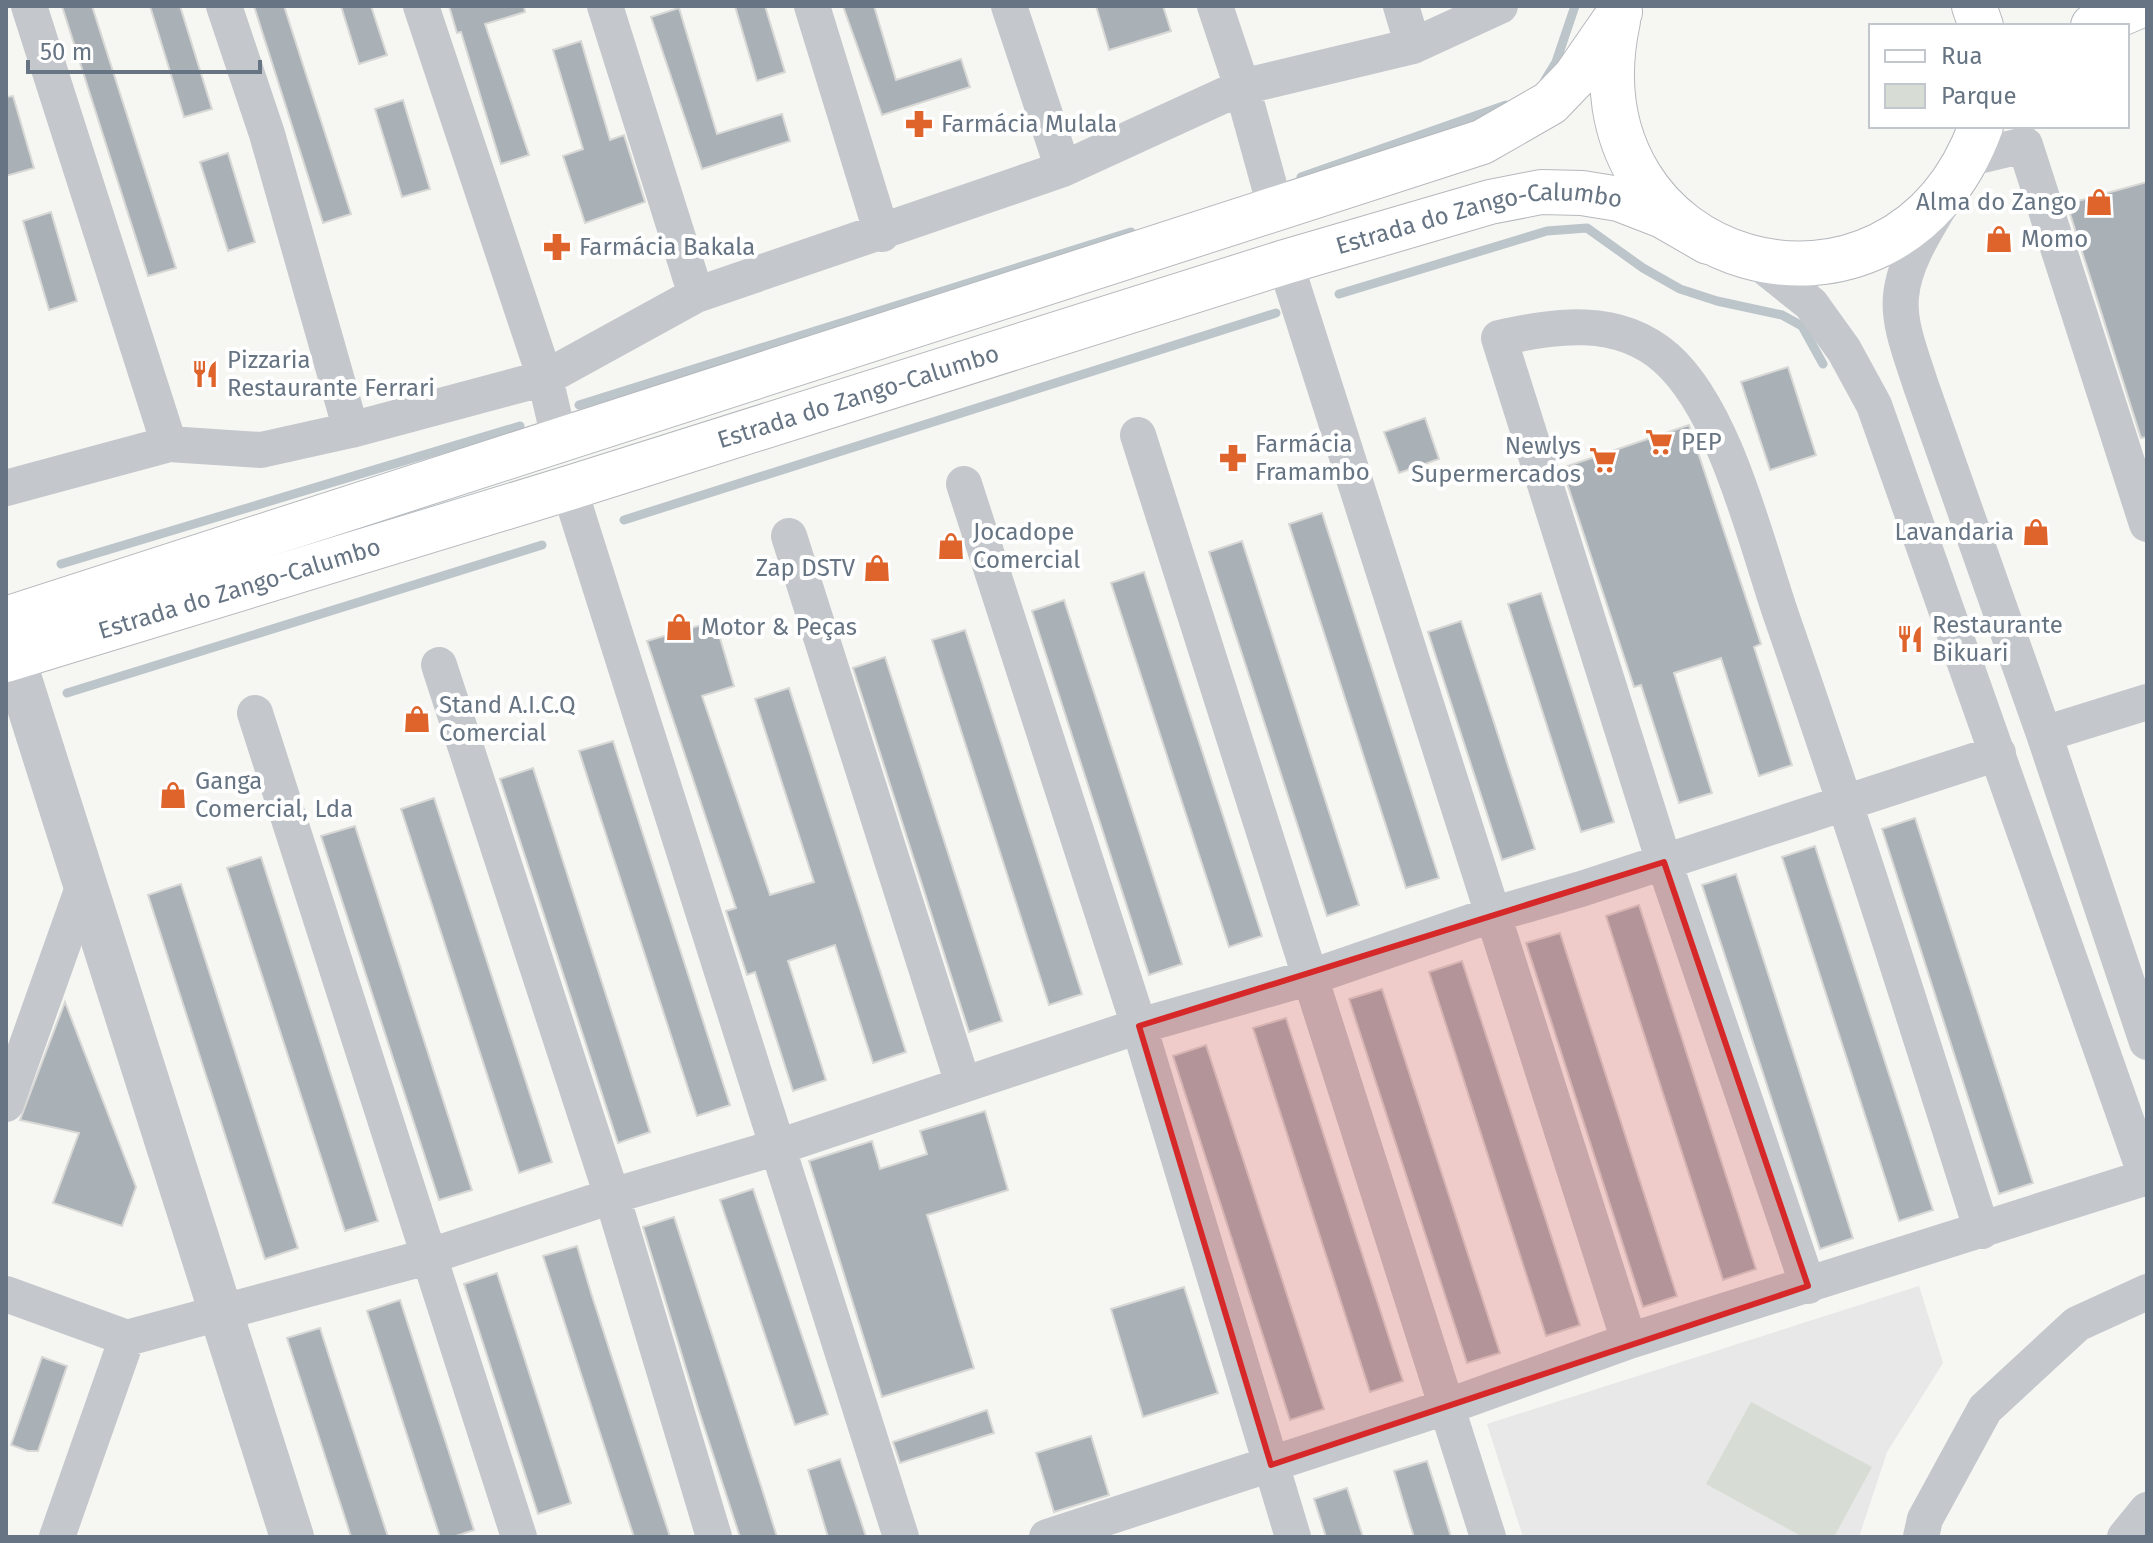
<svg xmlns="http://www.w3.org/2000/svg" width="2153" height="1543" font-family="'Fira Sans',sans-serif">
  <rect width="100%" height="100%" fill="#f6f6f3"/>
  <path fill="#e7e8e7" d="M 1919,1286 L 1943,1363 L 1887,1452 L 1859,1537 L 1523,1537 L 1487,1424 Z"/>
  <path fill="#d7ddd4" d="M 1751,1402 L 1872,1467 L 1834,1537 L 1803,1537 L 1706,1484 Z"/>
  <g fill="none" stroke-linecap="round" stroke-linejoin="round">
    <path stroke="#bcc5ca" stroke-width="9" d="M 1545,80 L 1556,62 L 1575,6
      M 1301,177 L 1506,105
      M 1339,294 L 1547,231 L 1587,228 L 1643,268 L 1680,289 L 1717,301 L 1782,315 L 1802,326 L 1823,364
      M 579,405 L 1131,232
      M 624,520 L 1276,313
      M 61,564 L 520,426
      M 67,693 L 542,545"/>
  </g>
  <path fill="#a9b0b6" stroke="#d8d8d6" stroke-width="2" d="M 62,6 L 92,6 L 176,268 L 148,276 Z
    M 150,6 L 180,6 L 212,109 L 184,117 Z
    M 254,6 L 284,6 L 351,214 L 323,223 Z
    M 341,6 L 371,6 L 387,55 L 359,64 Z
    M 449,6 L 524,6 L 525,12 L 485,24 L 529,155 L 501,164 L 461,32 L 457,33 Z
    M 735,6 L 765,6 L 785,72 L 757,81 Z
    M 843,6 L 874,6 L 896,80 L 961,59 L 970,87 L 882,115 Z
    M 1096,6 L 1163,6 L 1171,31 L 1109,50 Z
    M 679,8 L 717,134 L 782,114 L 790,141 L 702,169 L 651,17 Z
    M 581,41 L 610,140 L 624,135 L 645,202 L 585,223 L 563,156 L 583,149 L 553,50 Z
    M 13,96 L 34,168 L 6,176 L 6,97 Z
    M 403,100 L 430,189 L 402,197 L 375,109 Z
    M 228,153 L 255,242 L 228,251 L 200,162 Z
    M 2147,182 L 2147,437 L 2141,438 L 2067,204 Z
    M 51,212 L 77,301 L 49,310 L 23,221 Z
    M 1788,367 L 1816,455 L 1770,470 L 1741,382 Z
    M 1425,418 L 1439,459 L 1399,473 L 1384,432 Z
    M 1689,425 L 1761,644 L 1754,647 L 1792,765 L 1759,776 L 1721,658 L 1674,673 L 1712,793 L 1679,803 L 1641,685 L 1634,687 L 1562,468 Z
    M 1322,513 L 1439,878 L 1406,888 L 1289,524 Z
    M 1242,541 L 1359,905 L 1327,916 L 1209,552 Z
    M 1144,572 L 1262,936 L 1229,947 L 1111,583 Z
    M 1541,593 L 1614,822 L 1581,832 L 1508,604 Z
    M 1064,600 L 1182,964 L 1149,975 L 1032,611 Z
    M 715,621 L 734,686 L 702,696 L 770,895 L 814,882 L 755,699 L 789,688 L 906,1052 L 873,1063 L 835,945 L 788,961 L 826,1080 L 793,1091 L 755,972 L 747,975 L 726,911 L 736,908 L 647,641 Z
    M 1461,621 L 1535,849 L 1502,860 L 1428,632 Z
    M 965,630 L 1082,994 L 1049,1005 L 932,640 Z
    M 885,657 L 1002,1021 L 969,1032 L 853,668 Z
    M 613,741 L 730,1105 L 697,1116 L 579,751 Z
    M 533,768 L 650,1132 L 618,1143 L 500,779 Z
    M 434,798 L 552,1162 L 519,1173 L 401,809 Z
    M 1915,818 L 2033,1183 L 1999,1194 L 1882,829 Z
    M 355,826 L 472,1190 L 439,1200 L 321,836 Z
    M 1815,846 L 1933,1210 L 1899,1221 L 1782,857 Z
    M 261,857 L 378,1221 L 345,1231 L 227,868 Z
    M 1736,874 L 1853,1238 L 1820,1249 L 1702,885 Z
    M 181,884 L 298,1248 L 265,1259 L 148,895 Z
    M 1639,905 L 1756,1269 L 1723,1280 L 1606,916 Z
    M 1560,933 L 1677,1296 L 1643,1307 L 1526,943 Z
    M 1462,961 L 1580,1325 L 1546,1336 L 1429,972 Z
    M 1382,989 L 1500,1353 L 1467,1363 L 1349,999 Z
    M 65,1002 L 136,1187 L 122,1226 L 53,1203 L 79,1133 L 20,1120 Z
    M 1286,1018 L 1403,1381 L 1370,1392 L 1253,1028 Z
    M 1206,1045 L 1324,1409 L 1290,1420 L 1173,1056 Z
    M 985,1111 L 1008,1190 L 927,1215 L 974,1368 L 882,1397 L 809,1161 L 872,1141 L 880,1169 L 927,1154 L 920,1131 Z
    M 753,1189 L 828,1414 L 795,1425 L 720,1200 Z
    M 674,1217 L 761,1486 L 777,1537 L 740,1537 L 699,1411 L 643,1227 Z
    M 577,1246 L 591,1293 L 670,1537 L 634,1537 L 602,1439 L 543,1256 Z
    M 497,1273 L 571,1503 L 538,1514 L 464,1284 Z
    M 1184,1287 L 1218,1393 L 1143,1417 L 1111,1309 Z
    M 400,1300 L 474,1530 L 453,1537 L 440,1537 L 367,1311 Z
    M 320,1328 L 335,1375 L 388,1537 L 351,1537 L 346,1521 L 287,1338 Z
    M 42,1357 L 67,1366 L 38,1451 L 28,1451 L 11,1445 Z
    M 987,1410 L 994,1433 L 900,1463 L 893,1442 Z
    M 1091,1436 L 1109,1495 L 1054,1512 L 1036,1453 Z
    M 840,1459 L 856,1506 L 866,1537 L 828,1537 L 822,1517 L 808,1470 Z
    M 1427,1461 L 1442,1508 L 1451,1537 L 1414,1537 L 1408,1518 L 1394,1471 Z
    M 1347,1488 L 1363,1537 L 1326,1537 L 1314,1499 Z"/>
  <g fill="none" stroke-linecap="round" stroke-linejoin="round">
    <g stroke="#b4b9bd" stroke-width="46">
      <path id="secondary" d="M 2093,26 L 2139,6"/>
    </g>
    <g stroke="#b5b9bd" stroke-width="46">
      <g id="primary">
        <path d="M 1974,6 L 1981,26"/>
        <path d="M 1618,21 C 1564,270 1894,364 1981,126"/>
        <path d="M 6,619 L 1482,142 L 1550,103 L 1575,77 L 1620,12"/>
        <path id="s1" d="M 6,660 L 569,488 L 1285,262 L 1490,202 L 1541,192 L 1582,193 L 1619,199 L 1663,216 L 1708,242"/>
      </g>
    </g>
    <path stroke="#c4c7cb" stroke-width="36" d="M 29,6 L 169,444
      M 224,6 L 267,134 L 351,430
      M 421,6 L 545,378 L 559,438
      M 605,6 L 696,295
      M 812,6 L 882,234
      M 1009,6 L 1063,169
      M 1215,6 L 1242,87 L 1276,210
      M 1401,6 L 1413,46
      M 1970,158 L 2025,145 L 2147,524
      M 1941,204 C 1925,231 1904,263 1901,296 C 1898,324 1912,357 1920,383 L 2044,734 L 2147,1042
      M 1756,260 L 1811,304 L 1844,350 L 1874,405 L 2147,1179
      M 1285,262 L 1629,1341
      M 1138,435 L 1488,1537
      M 964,484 L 1139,1026 L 1293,1537
      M 6,488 L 169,444 L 261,450 L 351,430 L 545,378 L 696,295 L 1063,169 L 1242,87 L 1413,46 L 1500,6
      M 569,488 L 901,1537
      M 789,536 L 963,1084
      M 439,665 L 612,1196 L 714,1537
      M 255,713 L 519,1537
      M 2044,734 L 2147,702
      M 6,1104 L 85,882
      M 1808,1286 L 1664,862 L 1499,338 C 1555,326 1617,315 1666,358 C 1725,410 1755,539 1781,615 C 1852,819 1917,1025 1982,1231
      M 6,1294 L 127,1338
      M 57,1537 L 127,1338 L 427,1257 L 612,1196 L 778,1147 L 1139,1026 L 1311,977 L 1491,915 L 1581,889 L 1998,753
      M 1047,1537 L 1446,1407 L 1629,1341 L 2147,1177
      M 1921,1537 L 1925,1519 L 1985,1409 L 2077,1324 L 2147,1292
      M 2125,1537 L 2147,1510"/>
    <path stroke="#c4c7cb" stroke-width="44" d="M 13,657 L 292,1537"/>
    <use href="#secondary" stroke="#fff" stroke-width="44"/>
    <use href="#primary" stroke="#fff" stroke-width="44"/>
  </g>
  <path fill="#d62828" fill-opacity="0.2" stroke="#d62828" stroke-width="6" stroke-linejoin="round" d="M 1664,862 L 1808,1286 L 1271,1465 L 1139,1026 Z"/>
  <defs>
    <g id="pharmacy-bare" transform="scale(2.16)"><path d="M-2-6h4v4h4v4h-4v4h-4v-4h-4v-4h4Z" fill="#de642b" stroke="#fff" stroke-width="2.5" paint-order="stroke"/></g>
    <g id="shop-bare" transform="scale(2.16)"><path d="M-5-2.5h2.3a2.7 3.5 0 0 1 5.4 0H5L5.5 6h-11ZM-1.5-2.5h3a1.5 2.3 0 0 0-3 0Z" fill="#de642b" stroke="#fff" stroke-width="2.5" paint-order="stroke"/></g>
    <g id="restaurant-bare" transform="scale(2.16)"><path d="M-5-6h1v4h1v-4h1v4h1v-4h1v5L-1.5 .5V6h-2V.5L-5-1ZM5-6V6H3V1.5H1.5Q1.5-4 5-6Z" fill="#de642b" stroke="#fff" stroke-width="2.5" paint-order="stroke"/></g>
    <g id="supermarket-bare" transform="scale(2.16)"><path d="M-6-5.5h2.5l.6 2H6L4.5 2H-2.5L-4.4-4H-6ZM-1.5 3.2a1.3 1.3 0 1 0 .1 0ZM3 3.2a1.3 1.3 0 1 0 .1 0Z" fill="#de642b" stroke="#fff" stroke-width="2.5" paint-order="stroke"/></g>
  </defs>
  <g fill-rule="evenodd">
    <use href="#pharmacy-bare" x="919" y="124"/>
    <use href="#shop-bare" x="2099" y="202"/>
    <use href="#shop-bare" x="1999" y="239"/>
    <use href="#pharmacy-bare" x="557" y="247"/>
    <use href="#restaurant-bare" x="205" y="374"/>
    <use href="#supermarket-bare" x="1659" y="442"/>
    <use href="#pharmacy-bare" x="1233" y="458"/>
    <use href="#supermarket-bare" x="1603" y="460"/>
    <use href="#shop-bare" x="2036" y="532"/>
    <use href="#shop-bare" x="951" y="546"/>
    <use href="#shop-bare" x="877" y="568"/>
    <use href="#shop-bare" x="679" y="627"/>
    <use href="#restaurant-bare" x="1910" y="639"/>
    <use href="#shop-bare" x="417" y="719"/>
    <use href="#shop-bare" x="173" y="795"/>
  </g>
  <g text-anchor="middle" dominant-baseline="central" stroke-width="8" stroke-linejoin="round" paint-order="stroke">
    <g font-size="24" fill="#667483" stroke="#fff" text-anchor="start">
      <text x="941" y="124">Farmácia Mulala</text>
      <text x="2077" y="202" text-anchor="end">Alma do Zango</text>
      <text x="2021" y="239">Momo</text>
      <text x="579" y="247">Farmácia Bakala</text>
      <text x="227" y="360">Pizzaria<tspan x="227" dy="28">Restaurante Ferrari</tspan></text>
      <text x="1681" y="442">PEP</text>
      <text x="1255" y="444">Farmácia<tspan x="1255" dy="28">Framambo</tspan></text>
      <text x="1581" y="446" text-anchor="end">Newlys<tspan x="1581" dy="28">Supermercados</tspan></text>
      <text x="973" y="532">Jocadope<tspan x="973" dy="28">Comercial</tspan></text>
      <text x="2014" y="532" text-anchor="end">Lavandaria</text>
      <text x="855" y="568" text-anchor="end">Zap DSTV</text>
      <text x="1932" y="625">Restaurante<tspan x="1932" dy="28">Bikuari</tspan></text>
      <text x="701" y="627">Motor &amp; Peças</text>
      <text x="439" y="705">Stand A.I.C.Q<tspan x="439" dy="28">Comercial</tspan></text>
      <text x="195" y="781">Ganga<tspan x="195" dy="28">Comercial, Lda</tspan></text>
    </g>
    <g font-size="24" fill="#667483" stroke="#fff">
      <text stroke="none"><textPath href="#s1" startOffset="1540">Estrada do Zango-Calumbo</textPath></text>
      <text stroke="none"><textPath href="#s1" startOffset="892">Estrada do Zango-Calumbo</textPath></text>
      <text stroke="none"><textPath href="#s1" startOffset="244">Estrada do Zango-Calumbo</textPath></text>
    </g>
  </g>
  <rect width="2153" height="1543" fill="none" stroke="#667483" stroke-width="16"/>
  <rect x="1869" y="24" width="260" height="104" fill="#ffffff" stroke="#c2c7cd" stroke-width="2"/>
  <rect x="1885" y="50" width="40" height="12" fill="#ffffff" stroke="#c2c7cd" stroke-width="2"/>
  <text x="1941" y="64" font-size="24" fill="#667483">Rua</text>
  <rect x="1885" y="84" width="40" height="24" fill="#d7ddd4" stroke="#c2c7cd" stroke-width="2"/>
  <text x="1941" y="104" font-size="24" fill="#667483">Parque</text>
  <path d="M28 60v12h232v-12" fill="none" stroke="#667483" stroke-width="4"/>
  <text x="40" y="60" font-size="24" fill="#667483" stroke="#ffffff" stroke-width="6" paint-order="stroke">50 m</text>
</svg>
